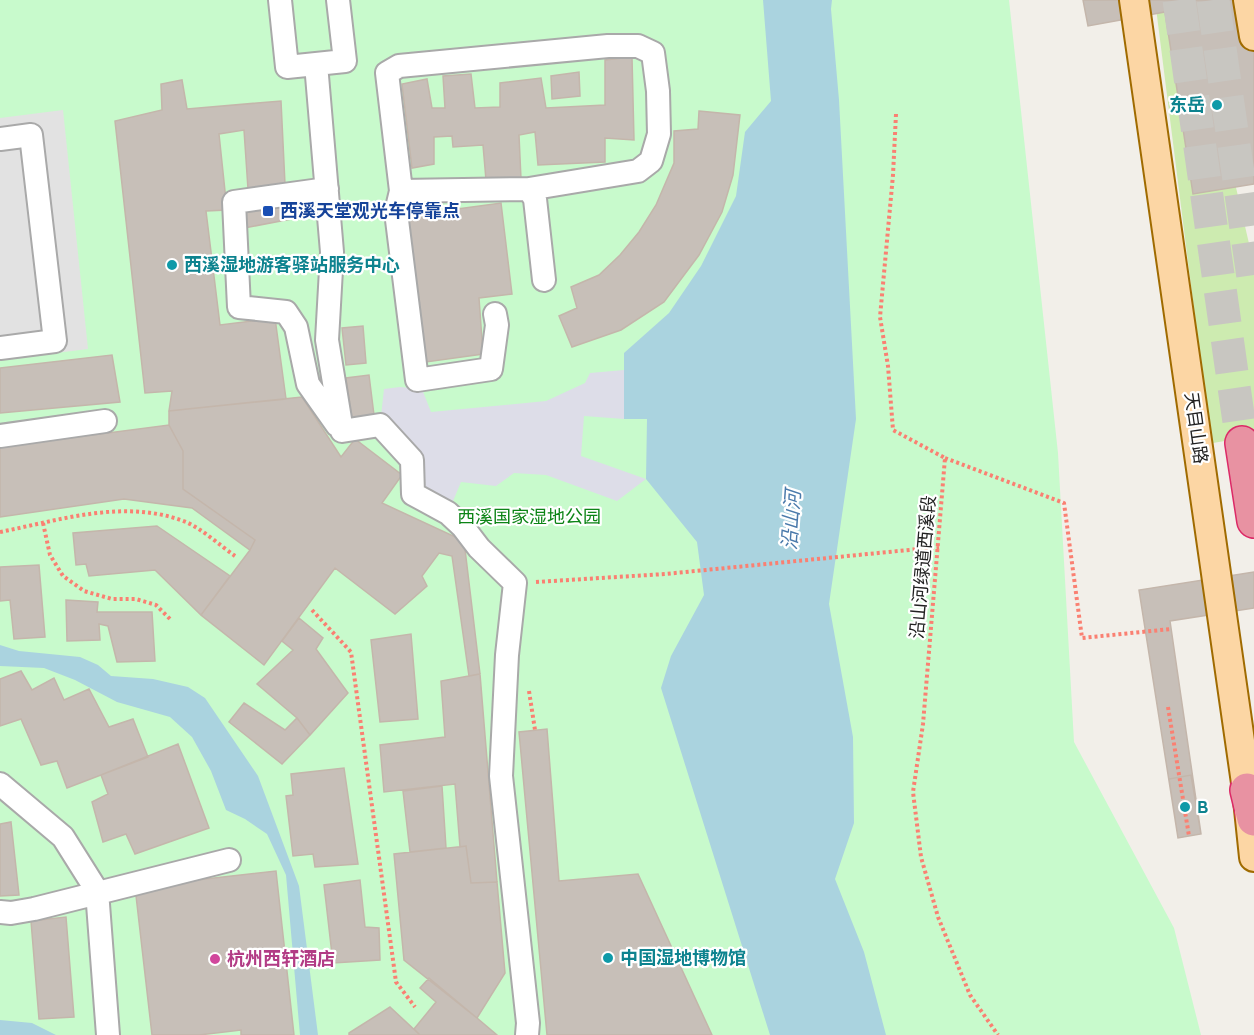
<svg xmlns="http://www.w3.org/2000/svg" width="1254" height="1035" font-family="Cabin,'Noto Sans SC',sans-serif">
  <rect width="100%" height="100%" fill="#f2efe9"/>
  <path fill="#cdebb0" d="M 1155,0 L 1205,0 L 1231,166 L 1254,265 L 1254,436 L 1213,443 L 1198,341 Z"/>
  <path fill="#c8facc" d="M 0,0 L 1009,0 L 1058,453 L 1074,742 L 1174,928 L 1201,1035 L 0,1035 Z"/>
  <path fill="#e2e2e2" d="M 63,110 L 88,349 L 0,360 L 0,118 Z"/>
  <path fill="#dddde8" d="M 624,370 L 624,419 L 584,416 L 581,456 L 646,479 L 617,501 L 546,475 L 514,473 L 496,486 L 461,482 L 448,513 L 413,494 L 412,460 L 380,425 L 384,389 L 400,387 L 422,389 L 431,412 L 546,401 L 585,383 L 590,373 Z"/>
  <path fill="#aad3df" d="M 763,0 L 832,0 L 831,9 L 839,100 L 856,419 L 829,604 L 853,737 L 854,823 L 835,879 L 864,952 L 886,1035 L 770,1035 L 661,688 L 671,656 L 704,595 L 697,542 L 646,479 L 647,419 L 624,419 L 624,353 L 669,313 L 701,266 L 736,196 L 745,132 L 771,101 Z
    M 0,645 L 19,651 L 80,657 L 98,665 L 111,676 L 153,679 L 188,687 L 205,698 L 258,776 L 299,886 L 318,1035 L 300,1035 L 286,875 L 267,834 L 245,819 L 226,810 L 211,771 L 192,737 L 170,717 L 117,702 L 75,680 L 44,668 L 0,666 Z
    M 0,1020 L 32,1023 L 56,1035 L 0,1035 Z"/>
  <path fill="#c7bfb8" stroke="#c4b6ab" stroke-width="1.5" d="M 1083,0 L 1254,0 L 1254,184 L 1193,194 L 1165,12 L 1088,26 Z
    M 632,57 L 634,140 L 605,138 L 605,162 L 538,165 L 535,132 L 519,135 L 521,179 L 486,180 L 483,145 L 453,147 L 452,136 L 434,137 L 434,164 L 412,168 L 402,84 L 427,79 L 432,108 L 445,108 L 443,76 L 471,74 L 475,108 L 500,107 L 500,83 L 541,78 L 546,108 L 605,105 L 605,60 Z
    M 579,72 L 580,96 L 552,99 L 551,76 Z
    M 182,80 L 187,109 L 281,101 L 285,184 L 248,189 L 244,130 L 219,134 L 227,210 L 206,211 L 220,325 L 275,318 L 286,399 L 169,411 L 172,391 L 145,393 L 115,121 L 162,110 L 161,84 Z
    M 699,111 L 740,115 L 733,175 L 722,212 L 699,255 L 664,302 L 621,330 L 572,347 L 559,316 L 577,308 L 571,287 L 599,275 L 620,255 L 639,232 L 656,205 L 674,163 L 674,131 L 698,129 Z
    M 291,199 L 292,219 L 244,228 L 244,203 Z
    M 501,203 L 512,294 L 479,298 L 483,354 L 426,362 L 406,216 Z
    M 363,326 L 366,363 L 346,365 L 342,328 Z
    M 112,355 L 120,402 L 0,413 L 0,368 Z
    M 369,375 L 374,415 L 352,418 L 346,378 Z
    M 302,397 L 341,457 L 355,439 L 402,475 L 382,503 L 464,541 L 480,674 L 469,676 L 452,556 L 439,553 L 422,576 L 427,586 L 395,614 L 335,568 L 264,665 L 201,615 L 250,550 L 255,540 L 183,489 L 183,451 L 169,425 L 169,411 Z
    M 169,425 L 183,451 L 183,489 L 255,540 L 250,550 L 192,508 L 124,499 L 0,517 L 0,447 Z
    M 157,526 L 230,576 L 201,615 L 155,570 L 89,576 L 86,564 L 76,565 L 73,533 Z
    M 39,565 L 45,637 L 14,639 L 10,600 L 0,601 L 0,567 Z
    M 1254,572 L 1254,608 L 1170,621 L 1201,834 L 1178,838 L 1139,590 Z
    M 66,600 L 98,602 L 97,612 L 152,612 L 155,661 L 117,662 L 108,626 L 99,624 L 100,640 L 67,641 Z
    M 299,618 L 323,638 L 316,649 L 348,693 L 310,735 L 297,718 L 257,684 L 293,650 L 282,641 Z
    M 411,634 L 418,719 L 380,722 L 371,640 Z
    M 21,671 L 32,690 L 54,678 L 64,700 L 89,689 L 109,727 L 133,719 L 148,757 L 67,788 L 57,761 L 41,765 L 21,719 L 0,726 L 0,679 Z
    M 480,674 L 497,882 L 471,883 L 466,846 L 460,847 L 455,784 L 384,792 L 380,745 L 445,737 L 441,681 Z
    M 244,703 L 285,730 L 297,718 L 310,735 L 282,764 L 229,722 Z
    M 547,729 L 559,881 L 638,874 L 712,1035 L 547,1035 L 519,732 Z
    M 178,744 L 209,828 L 135,854 L 126,834 L 103,842 L 92,802 L 108,794 L 101,775 Z
    M 344,768 L 358,864 L 315,867 L 313,854 L 293,856 L 286,796 L 293,795 L 291,774 Z
    M 1191,775 L 1201,834 L 1178,838 L 1169,779 Z
    M 442,786 L 446,848 L 410,852 L 403,791 Z
    M 11,822 L 19,895 L 0,896 L 0,824 Z
    M 466,846 L 471,883 L 497,882 L 505,973 L 477,1018 L 404,960 L 394,854 Z
    M 276,871 L 294,1035 L 241,1035 L 241,1030 L 199,1035 L 152,1035 L 135,887 Z
    M 360,880 L 365,927 L 379,928 L 380,960 L 333,963 L 324,885 Z
    M 66,917 L 74,1017 L 39,1019 L 31,921 Z
    M 429,978 L 477,1018 L 497,1035 L 420,1035 L 414,1029 L 436,1002 L 420,988 Z
    M 390,1007 L 420,1035 L 349,1035 L 349,1033 Z"/>
  <g fill="none" stroke-linecap="round" stroke-linejoin="round">
    <path stroke="#c8c6c1" stroke-width="33" stroke-dasharray="33 16" stroke-linecap="butt" d="M 1179,0 L 1242,443
      M 1213,0 L 1254,284"/>
    <g stroke="#a9a9a9" stroke-width="26">
      <path id="minor" d="M 280,0 L 287,67 L 345,61 L 338,0
        M 316,64 L 332,252 L 327,340 L 342,431 L 380,425 L 412,460 L 413,494 L 448,513 L 463,527 L 479,548 L 515,583 L 507,655 L 501,776 L 528,1023 L 527,1035
        M 0,139 L 31,135 L 55,341 L 0,348
        M 327,189 L 234,202 L 239,307 L 286,312 L 296,327 L 308,384 L 337,425
        M 529,189 L 638,171 L 651,161 L 659,134 L 658,91 L 653,53 L 638,46 L 608,46 L 399,66 L 387,73 L 401,191 L 529,189 L 535,199 L 544,280
        M 401,191 L 396,212 L 417,380 L 491,369 L 497,325 L 495,314
        M 0,436 L 105,421
        M 0,784 L 63,837 L 97,891 L 108,1035
        M 0,912 L 11,913 L 34,909 L 229,860"/>
    </g>
    <g stroke="#a06b00" stroke-width="32">
      <path id="major" d="M 1134,0 L 1247,790 L 1254,857
        M 1248,0 L 1254,36"/>
    </g>
    <g stroke="#dc2a67" stroke-width="36">
      <path id="highway" d="M 1242,443 L 1254,521
        M 1247,790 L 1254,819"/>
    </g>
    <path stroke="#fa8072" stroke-width="4" stroke-dasharray="3 3" stroke-linecap="butt" d="M 896,114 L 893,175 L 880,317 L 888,366 L 893,430 L 945,458 L 923,724 L 913,792 L 921,857 L 938,917 L 970,995 L 998,1035
      M 945,458 L 1064,503 L 1082,638 L 1171,629
      M 43,523 L 50,555 L 63,576 L 84,591 L 112,599 L 136,599 L 156,605 L 172,621
      M 0,532 C 61,520 125,498 186,522 C 202,529 221,546 235,556
      M 536,582 L 665,574 L 939,547
      M 312,610 L 351,652 L 396,982 L 415,1007
      M 529,691 L 535,730
      M 1168,707 L 1189,836"/>
    <use href="#minor" stroke="#fff" stroke-width="22"/>
    <use href="#major" stroke="#fcd6a4" stroke-width="28"/>
    <use href="#highway" stroke="#e892a2" stroke-width="33"/>
  </g>
  <g fill="#0f9aa8" stroke="#fff" stroke-width="2">
    <circle cx="1217" cy="105" r="6"/>
    <circle cx="172" cy="265" r="6"/>
    <circle cx="1185" cy="807" r="6"/>
    <circle cx="608" cy="958" r="6"/>
  </g>
  <rect fill="#1a4fb4" stroke="#fff" stroke-width="2" x="262" y="205" width="12" height="12" rx="3"/>
  <circle fill="#d1479c" stroke="#fff" stroke-width="2" cx="215" cy="959" r="6"/>
  <g text-anchor="middle" dominant-baseline="central" stroke-width="4.5" stroke-linejoin="round" paint-order="stroke">
    <g font-size="18" font-weight="bold" fill="#0d838f" stroke="#fff" text-anchor="start">
      <text x="1205" y="105" text-anchor="end">东岳</text>
      <text x="184" y="265">西溪湿地游客驿站服务中心</text>
      <text x="1197" y="807">B</text>
      <text x="620" y="958">中国湿地博物馆</text>
    </g>
    <g font-size="18" font-weight="bold" fill="#164399" stroke="#fff" text-anchor="start">
      <text x="280" y="211">西溪天堂观光车停靠点</text>
    </g>
    <g font-size="18" fill="#222" stroke="#fff">
      <text transform="translate(1196 428) rotate(82)">天目山路</text>
      <text transform="translate(923 567) rotate(-85)">沿山河绿道西溪段</text>
    </g>
    <g font-size="18" fill="#0c8416" stroke="#fff">
      <text x="529" y="517">西溪国家湿地公园</text>
    </g>
    <g font-size="18" font-weight="bold" fill="#b23c85" stroke="#fff" text-anchor="start">
      <text x="227" y="959">杭州西轩酒店</text>
    </g>
    <g font-size="20" font-style="italic" fill="#4a7aab" stroke="#fff">
      <text transform="translate(791 520) rotate(-86)">沿山河</text>
    </g>
  </g>
</svg>
